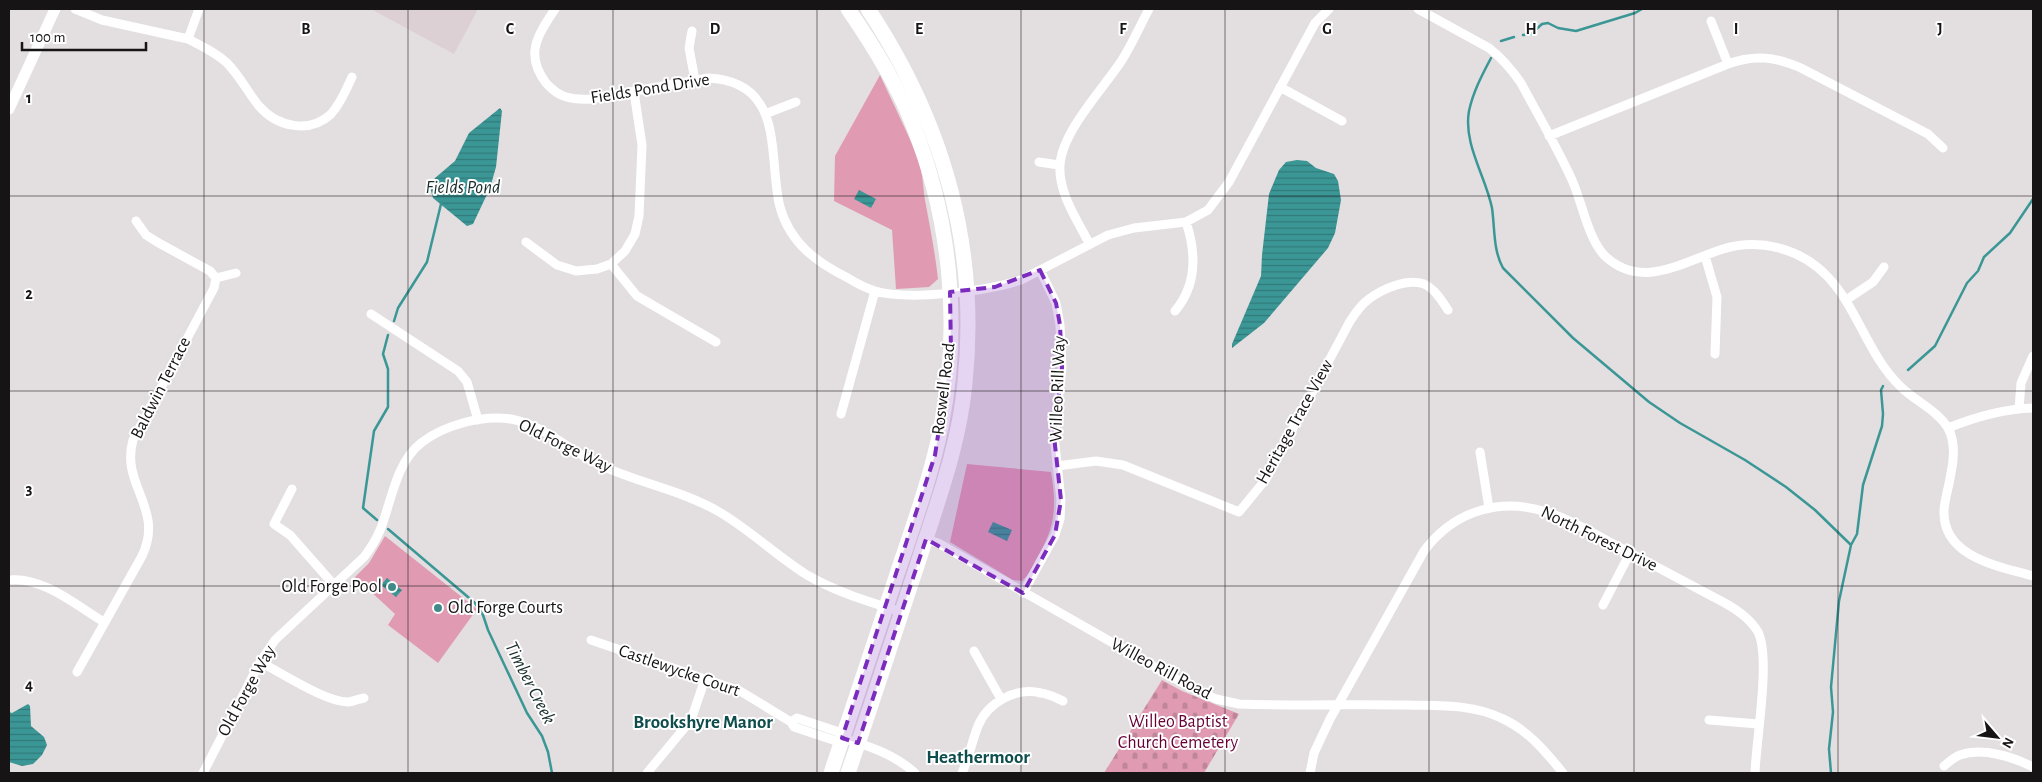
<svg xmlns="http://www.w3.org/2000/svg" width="2042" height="782" font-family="'Alegreya Sans',sans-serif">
  <defs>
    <pattern id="cemetery-stones" width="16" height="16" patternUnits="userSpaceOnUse" patternTransform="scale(1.25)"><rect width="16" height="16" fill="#e09bb3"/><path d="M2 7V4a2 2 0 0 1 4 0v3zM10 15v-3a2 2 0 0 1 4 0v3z" fill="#bf8599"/></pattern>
    <pattern id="water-rules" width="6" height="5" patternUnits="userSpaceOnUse" patternTransform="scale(1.25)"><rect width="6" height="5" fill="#3b9796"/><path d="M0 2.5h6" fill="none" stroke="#317a79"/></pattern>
  </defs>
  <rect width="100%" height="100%" fill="#e3dedf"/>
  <path fill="#ddd0d4" d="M 371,9 L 478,9 L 454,54 Z"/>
  <path fill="url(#cemetery-stones)" d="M 1162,680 L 1182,691 L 1239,714 L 1204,773 L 1104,773 Z"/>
  <path fill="#e09bb3" d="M 880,75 C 893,104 908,132 919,162 C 923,175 923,187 925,200 C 930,227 935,252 938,279 L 929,287 L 896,289 L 892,230 L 834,201 L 835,156 Z
    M 967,464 L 1051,472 C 1057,507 1055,528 1037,558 C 1033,566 1029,575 1022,581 L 1013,580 L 950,542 Z
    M 385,536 L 477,609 L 438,663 L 388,625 L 395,614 L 355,577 L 369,563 Z"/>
  <path fill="url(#water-rules)" d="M 500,108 L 502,111 L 496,167 L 490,188 L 473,224 L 467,226 L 433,198 L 430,187 L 435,178 L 455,161 L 469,133 Z
    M 1297,160 L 1307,161 L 1316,168 L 1334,174 L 1338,181 L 1341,200 L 1335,233 L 1328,248 L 1264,323 L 1232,348 L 1232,344 L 1261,276 L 1262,255 L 1269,194 L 1279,170 L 1286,162 Z
    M 859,190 L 876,199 L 871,208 L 854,199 Z
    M 993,522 L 1012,530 L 1007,541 L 988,532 Z
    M 387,578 L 402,590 L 396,597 L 381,585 Z
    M 28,704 L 30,706 L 31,726 L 44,737 L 47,745 L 42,755 L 33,764 L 22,766 L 9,762 L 9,712 L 12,713 Z"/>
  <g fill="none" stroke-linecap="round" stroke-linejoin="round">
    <path stroke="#3b9796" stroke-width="2.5" d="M 1523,35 L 1531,34 L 1542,24 L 1548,23 L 1558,28 L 1576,31 L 1635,13 L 1642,9
      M 1501,41 L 1514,37
      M 1491,58 C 1482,75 1473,92 1469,111 C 1463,144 1486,177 1492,208 C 1495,229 1493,250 1503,268 L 1573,338 L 1649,402 L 1680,423 L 1745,460 L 1786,487 L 1815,510 L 1851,545
      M 394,321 L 398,308 L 427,262 L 441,204
      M 1908,370 L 1935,346 L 1967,283 L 1978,271 L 1984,257 L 2010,233 L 2033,199
      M 377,520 L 363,508 L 374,431 L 388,407 L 388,369 L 383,354 L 388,335
      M 388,529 L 475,603 L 483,615 L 488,630 L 527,713 L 542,736 L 548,752 L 552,773
      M 1831,773 L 1829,749 L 1833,712 L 1831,687 L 1839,601 L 1851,545 L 1857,534 L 1863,485 L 1882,426 L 1883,414 L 1881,390 L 1883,386"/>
    <path stroke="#fff" stroke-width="9" d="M 75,9 L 102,20 L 188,39 C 202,46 216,53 227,63 C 240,76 248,93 259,106 C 277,127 310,134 331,114 C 341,103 346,90 352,77
      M 555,9 C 538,35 524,54 546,83 C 559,98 572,100 591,99 L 708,78 C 729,79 749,86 760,104 C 777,129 772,177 780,207 C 790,243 816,262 848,278 C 856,283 866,288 875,291 C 909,301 987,291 1021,280 L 1108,235 L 1134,228 L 1186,222 L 1208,210 L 1229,182 L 1315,23 L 1329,9
      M 1418,9 L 1489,48 C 1502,58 1512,70 1521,83 C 1538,115 1557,147 1572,180 C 1582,202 1588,239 1605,256 C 1642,291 1684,261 1723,249 C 1759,238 1800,248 1827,276 C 1858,308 1868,356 1901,387 C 1915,401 1937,410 1948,428 C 1955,441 1954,459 1951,473 C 1949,486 1945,498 1944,510 C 1942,557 1998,566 2033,576
      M 1711,21 L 1728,64
      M 692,31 L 689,48 L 695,80
      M 188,39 L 199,9
      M 1280,87 L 1342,121
      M 765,114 L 796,102
      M 1549,136 L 1728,64 C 1755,54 1776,57 1801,68 L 1928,134 L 1943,148
      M 1039,162 L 1059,165
      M 526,242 L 557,265 L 576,271 L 597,269 L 611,264 L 625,251 L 635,234 L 639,216 L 642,145 L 634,92
      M 1089,243 C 1077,220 1058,192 1060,165 C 1062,131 1104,88 1122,60 C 1132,44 1140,26 1149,9
      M 1705,256 L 1717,297 L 1715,354
      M 611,264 L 637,296 L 716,342
      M 216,278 L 236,273
      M 1846,300 L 1873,282 L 1884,267
      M 1175,311 C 1197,285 1196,252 1186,222
      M 371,314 L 458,371 L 467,382 L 478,420
      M 2019,409 L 2021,383 L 2033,356
      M 841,414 L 875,291
      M 1948,428 C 1975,417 2003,409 2033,408
      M 1480,452 L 1489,508
      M 1057,466 L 1096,461 L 1123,465 L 1239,512 L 1266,479 L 1349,323 C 1354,315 1360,305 1369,299 C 1382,289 1407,278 1424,284 C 1435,289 1442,301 1448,310
      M 292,489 L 274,524 L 290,535 L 334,585
      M 923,538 L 938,543 L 1183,683 L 1216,699 L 1239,704 C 1295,706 1351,704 1407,705 C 1439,706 1472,704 1501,718 C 1527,729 1546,752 1563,773
      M 9,580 C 42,576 77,606 104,622
      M 1023,593 L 1055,535 L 1060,519 L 1061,500 L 1054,436 L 1062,368 L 1060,325 L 1056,303 L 1040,270
      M 1603,605 L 1630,553
      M 591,640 L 740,691 L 791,722 L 794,727 L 836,741 L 842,738 C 869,746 894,754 915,773
      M 974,651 L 1001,699
      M 260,662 C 280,672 327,703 349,702 C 353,701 359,699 364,698
      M 77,672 L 142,556 C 165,508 120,486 133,440 L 214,288 L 216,278 L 210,271 L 157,242 L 146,235 L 136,221
      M 1709,720 L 1758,724
      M 791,722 L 797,718 L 839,732 L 842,738
      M 1944,766 C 1949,762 1954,757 1960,755 C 1983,747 2013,757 2033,767
      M 203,773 L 260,662 L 275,640 L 364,557 C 371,548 377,538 381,528 C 392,499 396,463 421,443 C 444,425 481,415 511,419 C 543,425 569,450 598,464 C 637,483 683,490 721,513 C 751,531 777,556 807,575 C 836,592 870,602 902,612
      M 647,773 L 691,720 L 705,679
      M 962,773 C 969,758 972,741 978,726 C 988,702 1016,687 1041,693 C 1049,694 1056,698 1063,701
      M 1310,773 L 1314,753 L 1330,719 L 1424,551 C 1439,531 1457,517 1482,510 C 1534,495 1577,525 1621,548 C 1655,566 1689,584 1723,602 C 1736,609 1750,618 1758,632 C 1771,658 1756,740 1755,773"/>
    <path stroke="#fff" stroke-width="11" d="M 9,109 L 55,9"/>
    <path stroke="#fff" stroke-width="15" d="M 831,773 C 853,707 875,640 897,574 C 913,526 931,477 941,427 C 961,327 951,220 913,125 C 897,84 873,45 848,9
      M 848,773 C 872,704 894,635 917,566 C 936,506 959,447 965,383 C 979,247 943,122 868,9"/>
  </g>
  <path fill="#7b2cbf" fill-opacity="0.2" stroke="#7b2cbf" stroke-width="4" stroke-dasharray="10 6" stroke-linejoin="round" d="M 1040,270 L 1056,303 L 1060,325 L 1062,368 L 1054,436 L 1061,500 L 1055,535 L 1023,593 L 926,539 L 858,743 L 842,738 L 935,455 L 951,351 L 950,292 L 995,287 Z"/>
  <path fill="none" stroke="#161415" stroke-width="1" stroke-opacity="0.55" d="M 204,9 L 204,773M 408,9 L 408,773M 613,9 L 613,773M 817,9 L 817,773M 1021,9 L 1021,773M 1225,9 L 1225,773M 1429,9 L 1429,773M 1634,9 L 1634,773M 1838,9 L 1838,773M 9,196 L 2033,196M 9,391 L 2033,391M 9,586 L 2033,586"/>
  <g fill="#418988" stroke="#fff" stroke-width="2">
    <circle cx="392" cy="587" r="5"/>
    <circle cx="438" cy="608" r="5"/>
  </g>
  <g text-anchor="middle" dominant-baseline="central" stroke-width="4" stroke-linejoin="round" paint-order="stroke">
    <g font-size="18" fill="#161415" stroke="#fff">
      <text transform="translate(650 89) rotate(-9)">Fields Pond Drive</text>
      <text transform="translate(161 388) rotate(-63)">Baldwin Terrace</text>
      <text transform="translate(944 389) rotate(-83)">Roswell Road</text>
      <text transform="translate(1058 389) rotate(-88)">Willeo Rill Way</text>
      <text transform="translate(1295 422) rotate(-61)">Heritage Trace View</text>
      <text transform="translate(565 446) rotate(26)">Old Forge Way</text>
      <text transform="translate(1599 539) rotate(26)">North Forest Drive</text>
      <text transform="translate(1161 669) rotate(28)">Willeo Rill Road</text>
      <text transform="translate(679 671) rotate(19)">Castlewycke Court</text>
      <text transform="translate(247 691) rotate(-61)">Old Forge Way</text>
    </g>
    <g font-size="18" fill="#161415" stroke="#fff" text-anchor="end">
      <text x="382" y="587">Old Forge Pool</text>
      <text x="448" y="608" text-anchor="start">Old Forge Courts</text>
    </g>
    <g font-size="18" fill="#660037" stroke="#fff">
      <text x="1178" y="722">Willeo Baptist<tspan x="1178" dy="21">Church Cemetery</tspan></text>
    </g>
    <g font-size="19" font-style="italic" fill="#182e2d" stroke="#fff">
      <text x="463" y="187">Fields Pond</text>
      <text transform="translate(530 683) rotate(63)">Timber Creek</text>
    </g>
    <g font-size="19" font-weight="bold" fill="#0f4d4d" stroke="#fff">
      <text x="703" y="722">Brookshyre Manor</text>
      <text x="978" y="757">Heathermoor</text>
    </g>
  </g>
  <g font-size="16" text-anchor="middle" font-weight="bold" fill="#161415" stroke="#fff" stroke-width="4" stroke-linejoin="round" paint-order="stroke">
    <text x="306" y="34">B</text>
    <text x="510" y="34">C</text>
    <text x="715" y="34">D</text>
    <text x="919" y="34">E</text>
    <text x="1123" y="34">F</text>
    <text x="1327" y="34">G</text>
    <text x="1531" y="34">H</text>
    <text x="1736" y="34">I</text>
    <text x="1940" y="34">J</text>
    <text x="29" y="103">1</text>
    <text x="29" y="299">2</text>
    <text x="29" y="494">3</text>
    <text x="29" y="690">4</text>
  </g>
  <rect width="2042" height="782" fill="none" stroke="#161415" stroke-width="20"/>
  <g transform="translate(1997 737) rotate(118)" stroke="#ffffff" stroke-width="4" paint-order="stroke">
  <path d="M0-4L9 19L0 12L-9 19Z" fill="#161415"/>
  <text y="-8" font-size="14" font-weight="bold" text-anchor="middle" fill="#161415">N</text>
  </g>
  <path d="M22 42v8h124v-8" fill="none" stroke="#161415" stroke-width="2.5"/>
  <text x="30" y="42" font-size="15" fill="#161415" stroke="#ffffff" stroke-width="4" paint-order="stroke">100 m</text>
</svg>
